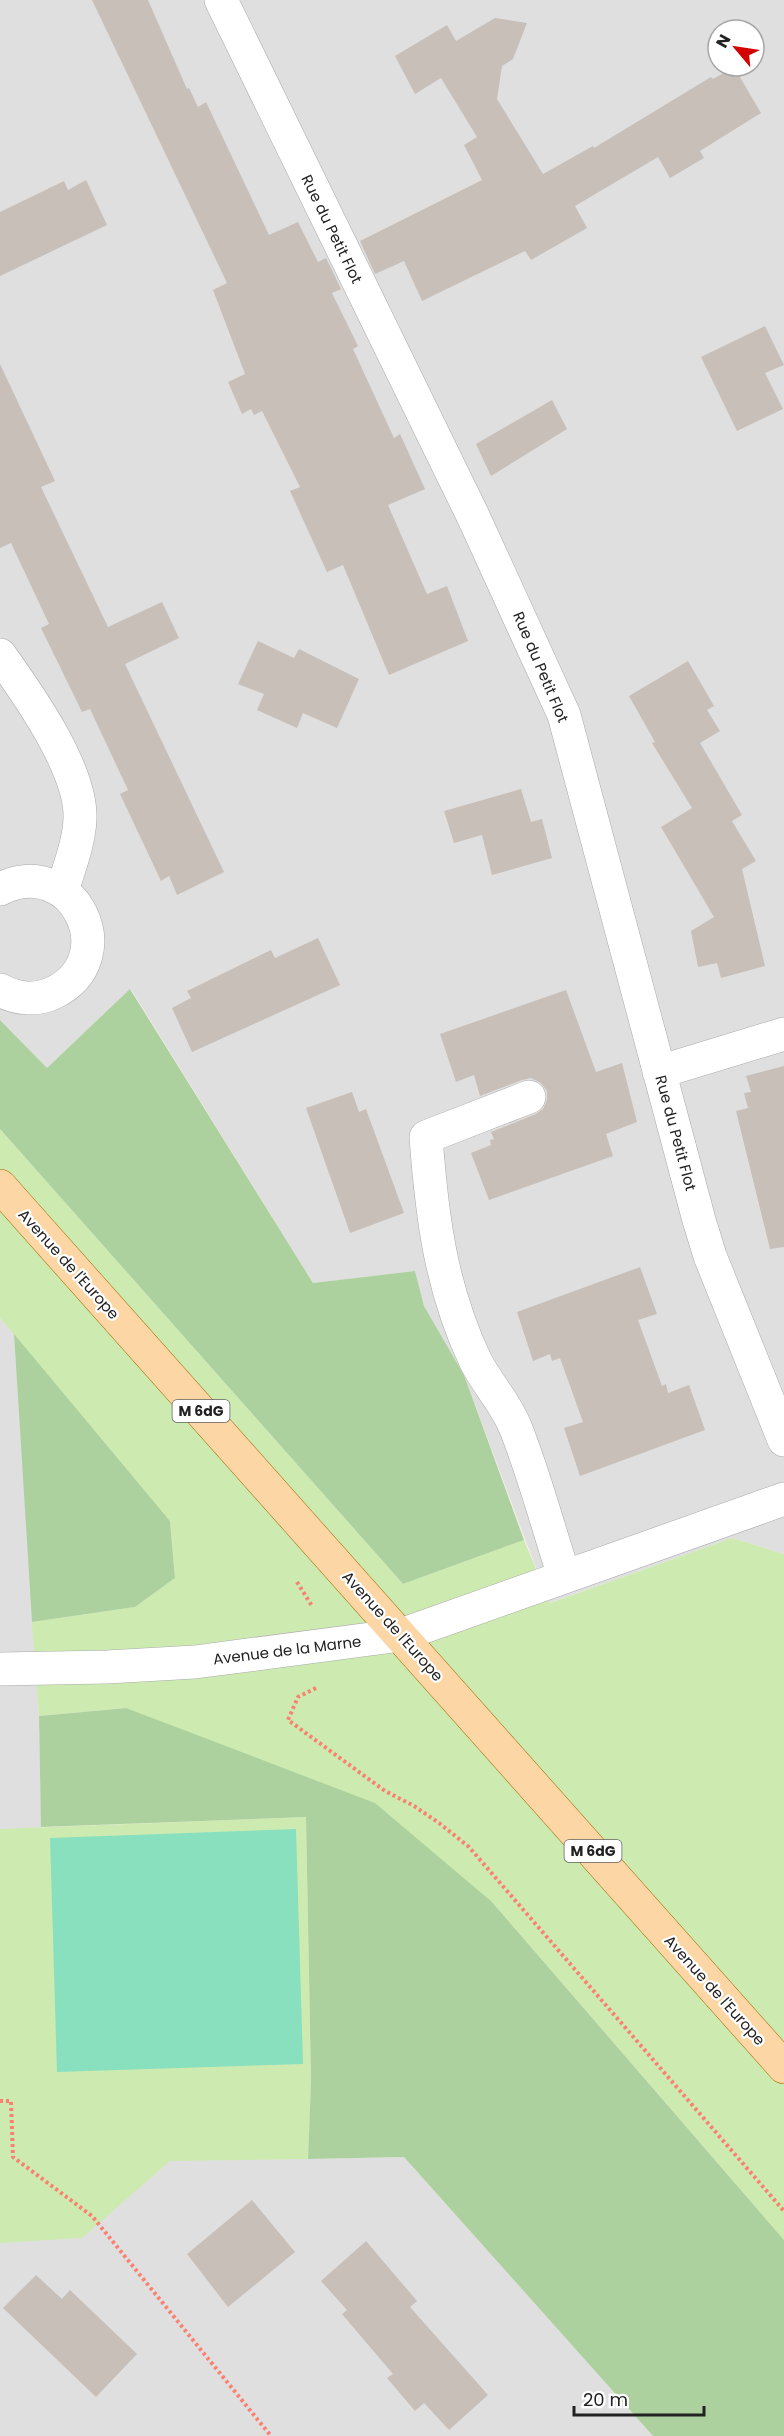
<svg xmlns="http://www.w3.org/2000/svg" width="784" height="2436" font-family="Poppins,sans-serif">
  <rect width="100%" height="100%" fill="#f2efe9"/>
  <path fill="#e0dfdf" fill-rule="evenodd" d="M 0,0 L 784,0 L 784,1554 L 732,1538 L 549,1603 L 464,1375 L 424,1306 L 415,1271 L 313,1283 L 131,989 L 47,1068 L 0,1020 ZM 718,30 L 754,30 L 754,66 L 718,66 Z
    M 0,1318 L 14,1334 L 39,1716 L 47,2087 L 311,2082 L 308,2159 L 404,2157 L 653,2436 L 0,2436 Z"/>
  <path fill="#cdebb0" d="M 0,1129 L 403,1584 L 524,1540 L 550,1603 L 732,1538 L 784,1554 L 784,2240 L 492,1902 L 126,1708 L 39,1716 L 32,1622 L 135,1607 L 175,1578 L 170,1521 L 0,1318 Z
    M 306,1817 L 311,2082 L 308,2159 L 170,2161 L 82,2238 L 0,2243 L 0,1829 Z"/>
  <path fill="#add19e" d="M 130,989 L 313,1283 L 415,1271 L 424,1306 L 464,1375 L 524,1540 L 403,1584 L 0,1129 L 0,1020 L 47,1068 Z
    M 14,1334 L 170,1521 L 175,1578 L 135,1607 L 32,1622 Z
    M 126,1708 L 375,1803 L 492,1902 L 784,2240 L 784,2436 L 653,2436 L 404,2157 L 308,2159 L 311,2082 L 306,1817 L 41,1827 L 39,1716 Z"/>
  <path fill="#88e0be" d="M 296,1829 L 303,2064 L 57,2072 L 50,1838 Z"/>
  <path fill="#c7bfb8" d="M 92,0 L 148,0 L 187,89 L 189,88 L 198,107 L 206,102 L 269,235 L 298,222 L 318,262 L 326,258 L 341,289 L 332,293 L 358,346 L 353,349 L 394,438 L 400,434 L 425,489 L 388,505 L 427,594 L 447,586 L 468,641 L 389,675 L 343,565 L 327,572 L 290,491 L 300,487 L 262,411 L 254,415 L 251,409 L 242,414 L 228,382 L 245,374 L 213,290 L 227,283 Z
    M 495,18 L 527,23 L 513,59 L 502,66 L 497,99 L 543,174 L 593,146 L 594,148 L 711,77 L 713,79 L 734,67 L 761,113 L 700,151 L 704,158 L 670,178 L 658,157 L 575,206 L 587,228 L 531,260 L 525,251 L 422,301 L 404,261 L 375,274 L 360,241 L 482,180 L 464,145 L 477,137 L 441,78 L 415,94 L 395,56 L 447,25 L 456,41 Z
    M 86,180 L 107,225 L 0,276 L 0,212 L 64,181 L 68,190 Z
    M 765,326 L 784,365 L 765,373 L 783,409 L 737,431 L 701,357 Z
    M 0,364 L 55,481 L 41,487 L 108,627 L 162,602 L 179,638 L 125,664 L 224,872 L 177,895 L 169,876 L 161,881 L 120,794 L 128,790 L 90,709 L 82,712 L 41,628 L 49,624 L 11,543 L 0,548 Z
    M 552,400 L 567,429 L 491,476 L 476,444 Z
    M 258,641 L 294,658 L 299,649 L 359,679 L 337,728 L 303,713 L 297,728 L 257,710 L 264,694 L 238,684 Z
    M 688,661 L 714,706 L 707,710 L 720,731 L 700,743 L 742,815 L 732,821 L 756,861 L 742,869 L 765,966 L 721,978 L 717,963 L 698,967 L 691,931 L 714,917 L 661,827 L 692,808 L 652,743 L 655,742 L 629,696 Z
    M 521,789 L 531,822 L 542,819 L 552,858 L 492,875 L 482,835 L 454,843 L 444,811 Z
    M 318,938 L 340,985 L 192,1052 L 172,1008 L 191,998 L 187,991 L 271,950 L 275,958 Z
    M 566,990 L 596,1072 L 622,1063 L 637,1122 L 606,1134 L 613,1156 L 489,1200 L 471,1153 L 491,1145 L 490,1140 L 494,1139 L 491,1132 L 536,1114 L 543,1109 L 547,1100 L 547,1091 L 541,1083 L 531,1078 L 522,1080 L 480,1096 L 474,1075 L 456,1082 L 440,1034 Z
    M 784,1066 L 784,1247 L 770,1249 L 736,1111 L 748,1108 L 744,1093 L 751,1092 L 746,1076 Z
    M 352,1092 L 359,1112 L 366,1109 L 404,1213 L 350,1233 L 306,1108 Z
    M 640,1267 L 657,1314 L 638,1320 L 662,1386 L 666,1384 L 668,1393 L 689,1385 L 705,1430 L 580,1476 L 564,1428 L 583,1422 L 560,1358 L 552,1361 L 550,1354 L 533,1361 L 517,1312 Z
    M 252,2200 L 295,2252 L 228,2307 L 187,2254 Z
    M 366,2241 L 417,2301 L 410,2307 L 488,2395 L 449,2430 L 424,2403 L 415,2411 L 387,2378 L 393,2374 L 342,2314 L 347,2310 L 321,2281 Z
    M 36,2275 L 62,2299 L 70,2290 L 137,2354 L 96,2397 L 3,2308 Z"/>
  <g fill="none" stroke-linecap="round" stroke-linejoin="round">
    <g stroke="#a9a9a9" stroke-width="34">
      <path id="street" d="M 221,0 L 473,516 L 564,715 L 699,1220 L 710,1256 L 784,1440
        M 0,655 C 28,694 82,770 80,819 C 79,843 69,868 62,891
        M 0,889 C 74,852 125,959 53,993 C 36,1001 16,999 0,990
        M 659,1072 L 784,1034
        M 529,1097 L 426,1137 C 432,1218 441,1289 476,1362 C 488,1385 507,1405 516,1429 C 535,1477 548,1527 564,1576
        M 0,1669 L 107,1667 L 195,1662 L 401,1635 L 784,1499"/>
    </g>
    <g stroke="#a06b00" stroke-width="34">
      <path id="primary" d="M 0,1186 L 784,2067"/>
    </g>
    <path stroke="#fa8072" stroke-width="4" stroke-dasharray="3 3" stroke-linecap="butt" d="M 297,1582 L 312,1606
      M 316,1688 L 298,1697 L 288,1720 L 385,1791 L 414,1806 L 439,1823 L 469,1847 L 784,2211
      M 0,2101 L 11,2101 L 13,2157 L 92,2216 L 271,2436"/>
    <use href="#street" stroke="#fff" stroke-width="33"/>
    <use href="#primary" stroke="#fcd6a4" stroke-width="33"/>
  </g>
  <g text-anchor="middle" dominant-baseline="central" stroke-width="4.5" stroke-linejoin="round" paint-order="stroke">
    <g fill="#fff" stroke="#646464" stroke-width="1.5">
      <rect x="172.5" y="1400" width="57" height="22" rx="4.5"/>
      <rect x="564.5" y="1840" width="57" height="22" rx="4.5"/>
    </g>
    <g font-size="14" font-weight="bold" fill="#222">
      <text x="201" y="1411">M 6dG</text>
      <text x="593" y="1851">M 6dG</text>
    </g>
    <g font-size="15" fill="#222" stroke="#fff">
      <text transform="translate(332 229) rotate(64)">Rue du Petit Flot</text>
      <text transform="translate(541 667) rotate(67)">Rue du Petit Flot</text>
      <text transform="translate(676 1133) rotate(75)">Rue du Petit Flot</text>
      <text transform="translate(69 1264) rotate(48)">Avenue de l'Europe</text>
      <text transform="translate(393 1626) rotate(48)">Avenue de l'Europe</text>
      <text transform="translate(287 1650) rotate(-7)">Avenue de la Marne</text>
      <text transform="translate(715 1990) rotate(48)">Avenue de l'Europe</text>
    </g>
  </g>
  <g transform="translate(736 48) rotate(299)"><circle r="28" fill="#ffffff" stroke="#a7a7a7" stroke-width="1.5"/>
  <path d="M0-4.5L10 22L0 15L-10 22Z" fill="#d40000"/>
  <text y="-9" font-size="16" font-weight="bold" text-anchor="middle" fill="#222222">N</text>
  </g>
  <path d="M574 2406v9h130v-9" fill="none" stroke="#222222" stroke-width="3"/>
  <text x="583" y="2406" font-size="18" fill="#222222" stroke="#ffffff" stroke-width="4.5" paint-order="stroke">20 m</text>
</svg>
